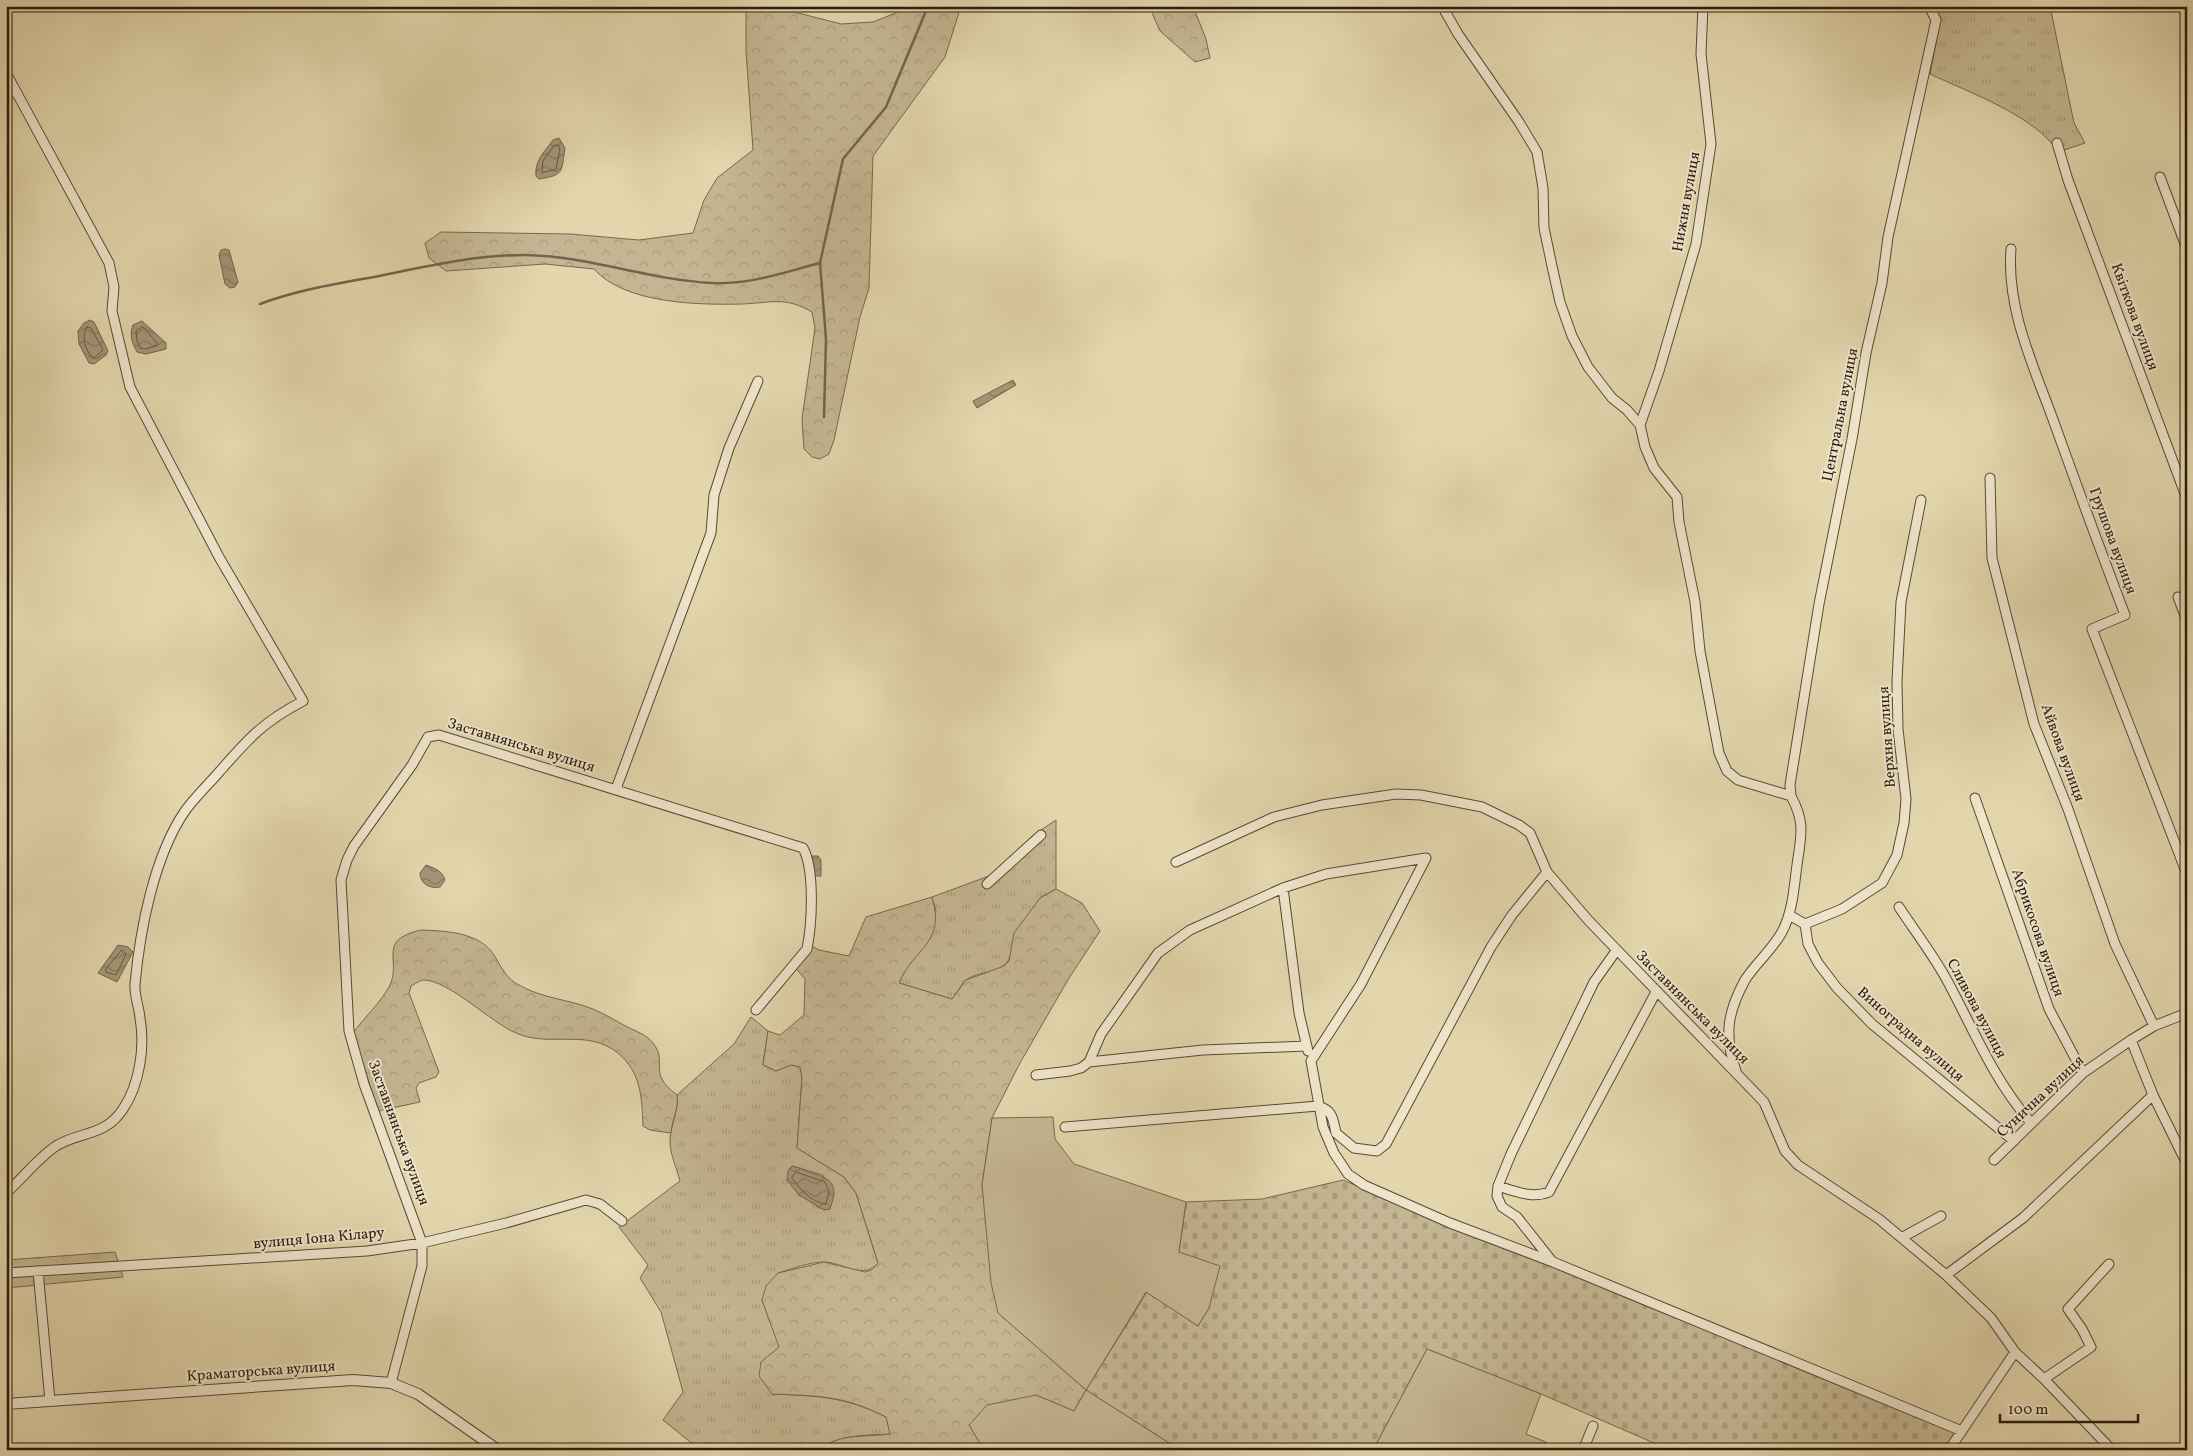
<svg xmlns="http://www.w3.org/2000/svg" width="2193" height="1456" font-family="Vollkorn,serif">
  <defs>
    <pattern id="grass-tufts" width="24" height="20" patternUnits="userSpaceOnUse" patternTransform="scale(1.25)"><rect width="24" height="20" fill="#c4b692"/><path d="M3 7l-1-3M5 7V3M7 7l1-3M15 17l-1-3M17 17v-4M19 17l1-3" fill="none" stroke="#a99c7d"/></pattern>
    <pattern id="forest-crowns" width="20" height="18" patternUnits="userSpaceOnUse" patternTransform="scale(1.25)"><rect width="20" height="18" fill="#c4b692"/><path d="M2 6a3 3 0 1 1 6 0M12 15a3 3 0 1 1 6 0" fill="none" stroke="#a99c7d"/></pattern>
    <pattern id="cemetery-stones" width="16" height="16" patternUnits="userSpaceOnUse" patternTransform="scale(1.25)"><rect width="16" height="16" fill="#c4b692"/><path d="M2 7V4a2 2 0 0 1 4 0v3zM10 15v-3a2 2 0 0 1 4 0v3z" fill="#a99c7d"/></pattern>
    <pattern id="water-waves" width="16" height="10" patternUnits="userSpaceOnUse" patternTransform="scale(1.25)"><rect width="16" height="10" fill="#a49677"/><path d="M0 5q4-4 8 0t8 0" fill="none" stroke="#867a60"/></pattern>
  </defs>
  <rect width="100%" height="100%" fill="#e3d6ad"/>
  <filter id="stains"><feTurbulence type="fractalNoise" baseFrequency=".004" numOctaves="4"/><feColorMatrix values="0 0 0 0 .2 0 0 0 0 .09 0 0 0 0 .02 0 0 0 .5 -.17"/></filter>
  <radialGradient id="worn" r=".72"><stop offset=".6" stop-color="#630" stop-opacity="0"/><stop offset="1" stop-color="#630" stop-opacity=".3"/></radialGradient>
  <path fill="url(#grass-tufts)" stroke="#776850" fill-rule="evenodd" d="M 1921,6 L 2050,6 L 2074,123 L 2085,143 L 2058,152 C 2036,116 1968,92 1930,74 L 1939,27 Z
    M 1056,820 L 1056,889 L 1040,898 L 1011,953 C 1007,975 981,969 966,980 C 961,984 957,994 952,999 L 899,983 L 905,968 L 915,957 L 936,911 L 932,897 L 989,876 L 1035,834 Z
    M 751,1017 L 768,1031 L 763,1065 L 776,1071 L 791,1065 L 800,1067 L 802,1078 L 797,1148 L 844,1177 L 856,1193 L 878,1263 C 863,1281 843,1262 824,1262 C 809,1262 792,1269 778,1273 L 762,1300 L 780,1347 L 761,1362 L 772,1394 C 818,1396 843,1396 886,1417 L 891,1434 C 874,1435 832,1434 823,1450 L 700,1450 L 663,1420 L 683,1392 L 661,1312 L 640,1278 L 648,1265 L 619,1227 L 680,1181 C 677,1169 670,1154 670,1142 C 670,1125 679,1112 677,1095 L 734,1044 ZM 792,1166 L 823,1175 L 830,1209 C 812,1213 798,1183 788,1171 Z
    M 115,1252 L 123,1277 L 6,1288 L 6,1260 Z"/>
  <path fill="url(#forest-crowns)" stroke="#776850" d="M 752,6 L 771,6 L 841,24 L 873,22 L 913,6 L 961,6 L 945,57 L 873,156 L 869,288 L 860,317 L 834,440 L 829,454 L 820,459 L 812,457 L 804,449 L 802,419 L 815,328 L 812,312 C 785,296 771,303 742,304 C 699,305 625,304 594,269 L 545,264 L 446,271 L 429,258 L 425,243 L 441,232 L 570,234 L 639,240 L 693,233 L 704,200 L 717,178 L 753,150 L 746,51 L 746,10 Z
    M 1149,6 L 1193,6 L 1206,39 L 1210,58 L 1195,62 L 1160,31 Z
    M 1056,889 L 1082,903 L 1100,931 L 1069,978 L 1020,1063 L 992,1118 L 982,1185 L 998,1313 L 1086,1390 L 1074,1411 L 1036,1395 L 969,1425 L 984,1450 L 823,1450 C 832,1433 874,1437 890,1434 L 886,1417 C 843,1395 818,1396 772,1394 L 759,1376 L 761,1362 L 779,1347 L 762,1300 L 766,1286 L 778,1273 L 824,1262 L 865,1272 L 872,1270 L 878,1263 L 856,1193 L 844,1177 L 797,1148 L 802,1078 L 800,1067 L 791,1065 L 776,1071 L 763,1065 L 768,1031 L 780,1035 L 804,1015 L 805,979 L 791,963 L 807,943 L 819,950 L 849,956 L 866,917 L 932,897 C 946,944 915,946 899,983 L 952,999 L 966,980 L 1004,966 L 1009,961 L 1014,933 L 1040,898 Z
    M 421,930 C 446,931 479,932 494,955 C 501,966 505,977 517,984 C 543,999 568,999 593,1009 C 605,1014 616,1021 627,1027 C 636,1031 647,1035 653,1043 C 669,1063 646,1072 677,1095 C 679,1109 672,1119 671,1133 L 650,1130 L 643,1126 C 642,1098 641,1072 618,1053 C 587,1028 549,1048 516,1033 C 490,1022 450,981 424,980 C 420,980 415,984 411,986 L 409,993 L 439,1072 L 436,1077 L 419,1083 L 416,1088 L 420,1102 L 378,1111 L 353,1033 C 364,1018 380,1003 389,987 C 403,960 375,941 421,930 Z"/>
  <path fill="url(#cemetery-stones)" stroke="#776850" d="M 1343,1180 L 1641,1304 L 1961,1432 L 1948,1450 L 1670,1450 L 1541,1394 L 1427,1349 L 1373,1450 L 1180,1450 L 1086,1390 L 1147,1292 L 1198,1326 L 1209,1308 L 1179,1252 L 1186,1202 L 1262,1199 Z"/>
  <path fill="#c4b692" stroke="#776850" d="M 1053,1117 L 1055,1139 L 1074,1164 L 1186,1202 L 1179,1252 L 1220,1266 L 1209,1308 L 1198,1326 L 1146,1292 L 1086,1390 L 1180,1450 L 984,1450 L 969,1425 L 987,1405 L 1036,1395 L 1074,1411 L 1086,1390 L 998,1313 L 991,1283 L 982,1185 L 992,1118 Z
    M 1427,1349 L 1541,1394 L 1526,1434 L 1546,1442 L 1543,1450 L 1373,1450 Z"/>
  <path fill="url(#water-waves)" stroke="#73644d" d="M 559,138 L 565,148 C 561,172 565,175 539,179 L 536,176 C 534,161 545,151 553,140 Z
    M 225,249 L 229,250 L 238,282 L 235,287 L 230,288 L 225,284 L 219,255 L 221,250 Z
    M 90,320 L 94,322 L 108,351 L 106,355 L 94,364 L 89,363 L 79,344 L 78,331 L 84,323 Z
    M 142,321 L 166,343 L 166,349 L 146,354 L 137,352 C 132,343 129,335 133,325 Z
    M 1013,380 L 1016,385 L 977,408 L 973,401 Z
    M 812,856 L 818,856 L 821,860 L 821,876 L 814,876 Z
    M 426,865 C 434,868 442,870 445,880 L 440,887 C 430,889 420,884 420,873 Z
    M 118,945 L 128,947 L 133,952 L 117,982 L 98,973 Z
    M 792,1166 C 799,1167 805,1171 812,1173 C 834,1179 838,1187 830,1209 L 824,1210 L 799,1195 L 787,1180 L 788,1171 Z"/>
  <g fill="none" stroke-linecap="round" stroke-linejoin="round">
    <path stroke="#675842" stroke-width="1" d="M 555,145 L 558,145 L 560,149 L 556,169 L 542,173 L 543,161 Z
      M 87,327 L 91,328 L 103,350 L 94,358 C 85,352 81,336 87,327 Z
      M 143,327 L 157,343 L 156,346 L 145,349 L 140,348 L 137,341 L 136,331 Z
      M 122,950 L 126,954 L 116,975 L 106,972 L 106,969 Z
      M 796,1172 L 825,1182 L 829,1191 L 826,1204 C 812,1203 800,1189 792,1178 Z"/>
    <path stroke="#73644d" stroke-width="2.5" d="M 260,304 C 298,290 335,284 374,277 C 424,267 474,255 525,255 C 589,256 649,280 712,283 C 749,285 785,272 820,263
      M 824,417 L 826,339 L 820,263 L 843,159 L 886,107 L 928,6"/>
    <g stroke="#584935" stroke-width="11">
      <path id="minor" d="M 1442,6 L 1458,34 L 1519,122 L 1537,152 L 1543,188 L 1544,228 L 1552,266 L 1560,302 L 1572,336 L 1588,367 L 1612,398 L 1627,410 L 1640,425 L 1645,447 L 1654,468 L 1677,497 L 1679,522 L 1695,602 L 1700,651 L 1719,753 L 1727,771 L 1738,780 L 1791,796 C 1804,820 1802,832 1798,858 C 1794,883 1794,909 1782,932 C 1772,950 1756,963 1745,980 C 1727,1013 1724,1036 1736,1071
        M 6,73 L 109,263 L 114,287 L 112,311 L 130,387 L 219,557 L 303,701 C 263,722 249,738 220,771 C 209,784 195,797 185,811 C 154,856 140,930 135,984 C 134,995 139,1007 140,1018 C 145,1046 140,1084 123,1109 C 105,1137 80,1131 56,1146 C 38,1158 22,1179 6,1193
        M 2057,143 L 2068,180 L 2187,499
        M 2160,177 L 2187,249
        M 2011,249 C 2006,310 2035,369 2055,425 C 2078,489 2101,552 2125,615 L 2092,629 L 2187,874
        M 1640,425 L 1659,371 L 1696,244 L 1711,144 L 1701,54 L 1703,6
        M 1990,478 L 1992,558 L 2034,724 L 2068,809 L 2115,944 L 2154,1026
        M 2178,597 L 2187,621
        M 616,789 L 711,533 L 714,495 L 729,448 L 758,381
        M 1791,796 L 1790,785 L 1819,604 L 1852,439 L 1866,353 L 1882,283 L 1888,237 L 1936,20 L 1929,6
        M 1975,798 L 2049,1009 L 2083,1073
        M 1426,858 L 1361,984 L 1311,1061 L 1323,1127 L 1334,1153 L 1348,1174 L 1364,1185 L 1450,1223 L 1553,1262 L 1962,1431
        M 1176,862 L 1274,817 L 1322,805 L 1396,794 L 1421,795 L 1482,807 L 1519,825 L 1530,833 L 1547,872 L 1589,921 L 1764,1102 L 1785,1151 L 1798,1165 L 1879,1219 L 1946,1275 L 1991,1318 L 2015,1352 L 2044,1379 L 2112,1450
        M 987,884 L 1041,835
        M 1283,888 L 1299,1013 L 1308,1051
        M 1899,907 C 1916,933 1935,957 1949,984 C 1976,1035 1993,1078 2031,1123
        M 1789,915 L 1805,924 L 1808,944 L 1818,963 L 1837,988 L 1872,1024 L 2014,1141
        M 1805,924 L 1842,909 L 1882,883 L 1897,855 L 1904,823 L 1906,799 L 1898,729 L 1897,681 L 1901,602 L 1921,500
        M 2131,1040 L 2153,1095 L 2187,1164
        M 1089,1062 L 1203,1050 L 1307,1046
        M 1036,1075 L 1070,1071 L 1081,1068 L 1089,1062 L 1101,1034 L 1158,953 L 1190,930 L 1283,888 L 1326,874 L 1426,858
        M 1065,1127 L 1318,1106 C 1333,1110 1333,1119 1336,1133 L 1354,1148 L 1377,1151 L 1386,1144 L 1491,947 L 1512,915 L 1547,872
        M 1994,1160 L 2083,1073 L 2131,1040 L 2154,1026 L 2187,1013
        M 1498,1186 C 1515,1191 1532,1199 1549,1192 L 1656,992
        M 1903,1237 L 1941,1216
        M 1551,1260 L 1517,1217 L 1502,1207 L 1497,1196 L 1498,1186 L 1511,1154 L 1594,982 L 1616,951
        M 38,1271 L 50,1401
        M 6,1273 L 367,1251 L 422,1243 L 506,1223 L 586,1200 L 600,1204 L 622,1221
        M 1946,1275 L 2023,1218 L 2153,1095
        M 2044,1379 L 2091,1347 L 2082,1329 L 2068,1309 L 2109,1264
        M 391,1383 L 422,1266 L 422,1243 L 364,1084 L 349,1031 L 341,880 L 347,860 L 354,846 L 412,765 L 428,737 L 439,735 L 803,848 C 815,870 812,924 807,949 L 756,1010
        M 1583,1450 L 1593,1426
        M 1949,1450 L 2015,1352"/>
    </g>
    <g stroke="#584935" stroke-width="12">
      <path id="tertiary" d="M 6,1404 L 353,1380 L 391,1383 L 418,1394 L 498,1450"/>
    </g>
    <use href="#minor" stroke="#ede4ca" stroke-width="9"/>
    <use href="#tertiary" stroke="#ede4ca" stroke-width="10"/>
  </g>
  <g text-anchor="middle" dominant-baseline="central" stroke-width="4" stroke-linejoin="round" paint-order="stroke">
    <g font-size="15" fill="#2a1a0d" stroke="#ede4ca">
      <text transform="translate(1687 202) rotate(-80)">Нижня вулиця</text>
      <text transform="translate(2134 317) rotate(70)">Квіткова вулиця</text>
      <text transform="translate(1841 415) rotate(-79)">Центральна вулиця</text>
      <text transform="translate(2112 541) rotate(70)">Грушова вулиця</text>
      <text transform="translate(1888 737) rotate(-94)">Верхня вулиця</text>
      <text transform="translate(521 746) rotate(17)">Заставнянська вулиця</text>
      <text transform="translate(2062 753) rotate(70)">Айвова вулиця</text>
      <text transform="translate(2037 933) rotate(71)">Абрикосова вулиця</text>
      <text transform="translate(1692 1008) rotate(45)">Заставнянська вулиця</text>
      <text transform="translate(1976 1009) rotate(62)">Сливова вулиця</text>
      <text transform="translate(1910 1035) rotate(41)">Виноградна вулиця</text>
      <text transform="translate(2041 1097) rotate(-43)">Сунична вулиця</text>
      <text transform="translate(398 1133) rotate(70)">Заставнянська вулиця</text>
      <text transform="translate(319 1239) rotate(-5)">вулиця Іона Кілару</text>
      <text transform="translate(261 1372) rotate(-4)">Краматорська вулиця</text>
    </g>
  </g>
  <rect width="2193" height="1456" fill="none" stroke="#e3d6ad" stroke-width="25"/>
  <rect x="8" y="8" width="2178" height="1441" fill="none" stroke="#2a1a0d" stroke-width="2.5"/>
  <rect x="12" y="12" width="2168" height="1431" fill="none" stroke="#2a1a0d"/>
  <path d="M2000 1414v8h138v-8" fill="none" stroke="#2a1a0d" stroke-width="2.5"/>
  <text x="2008" y="1414" font-size="15" fill="#2a1a0d" stroke="#ede4ca" stroke-width="4" paint-order="stroke">100 m</text>
  <rect width="100%" height="100%" filter="url(#stains)"/>
  <rect width="100%" height="100%" fill="url(#worn)"/>
</svg>
